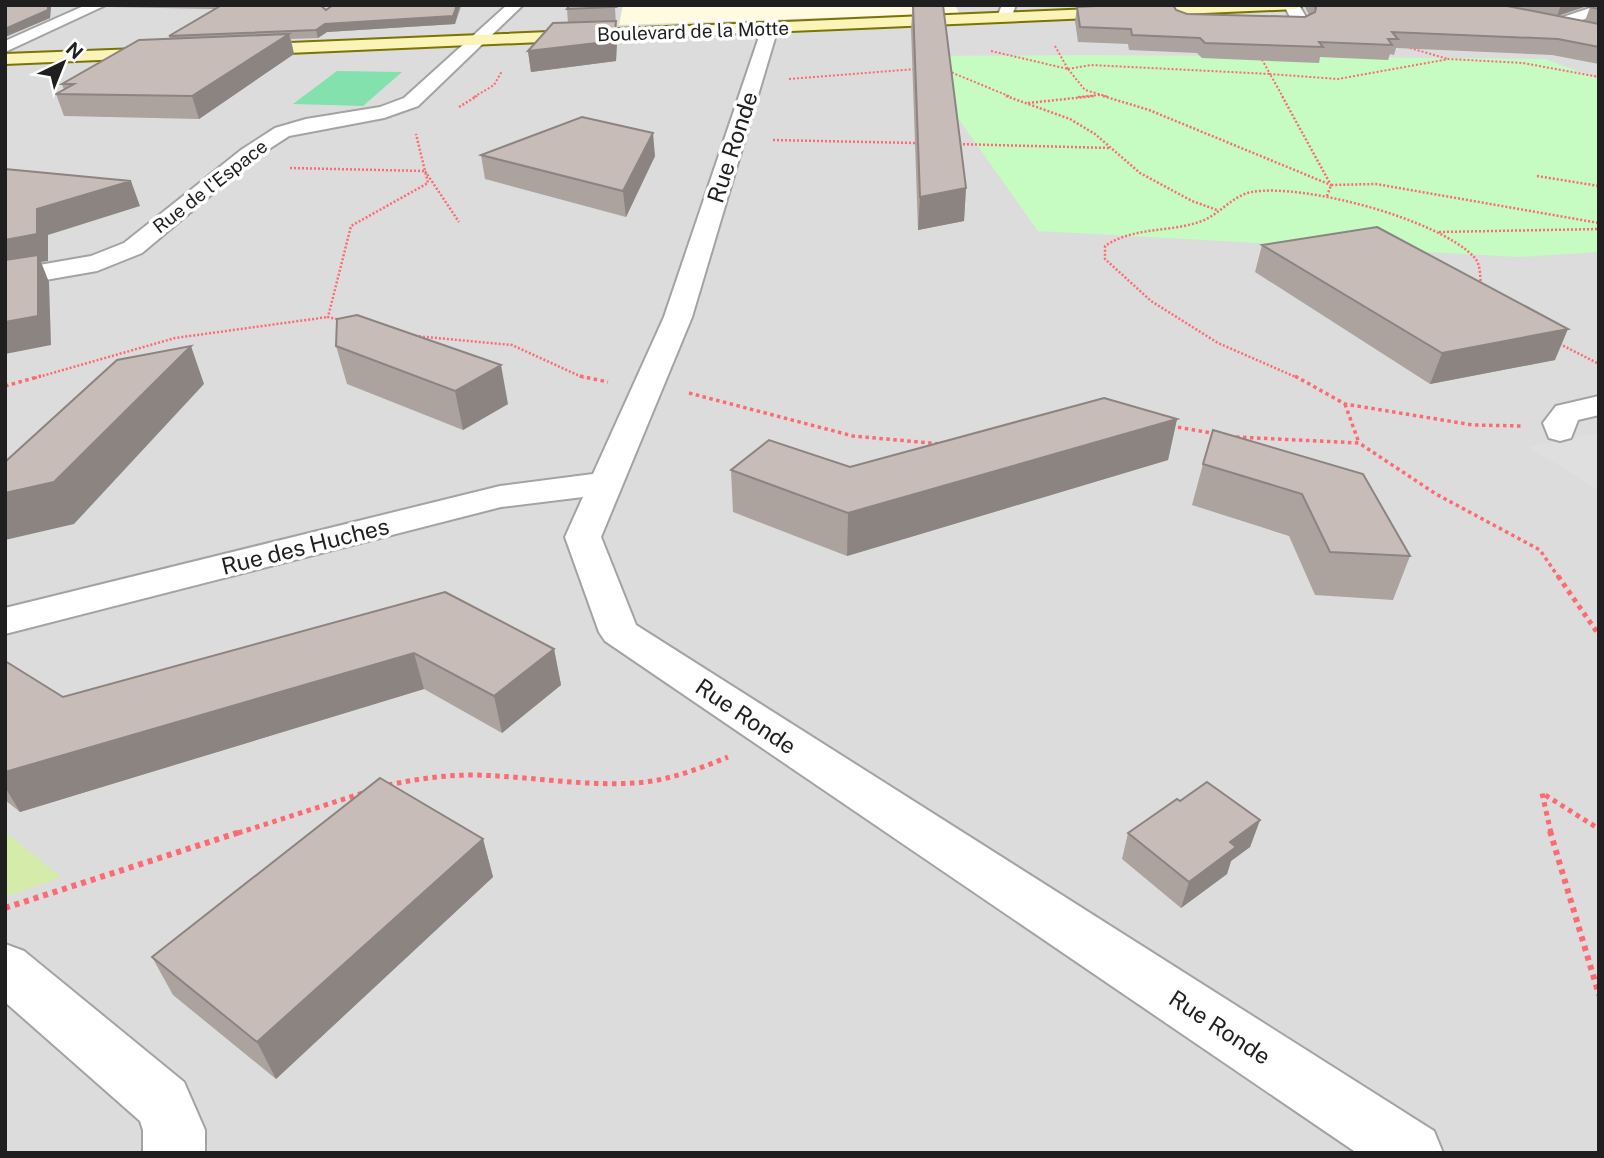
<svg xmlns="http://www.w3.org/2000/svg" width="1604" height="1158" font-family="'Public Sans',sans-serif">
  <rect width="100%" height="100%" fill="#f0ebe5"/>
  <path fill="#dddcdc" d="M 5,5 L 1599,5 L 1599,1153 L 5,1153 Z"/>
  <path fill="#fffae0" d="M 623,5 L 955,5 L 959,13 L 619,25 Z"/>
  <path fill="#d4ebaa" d="M 5,832 L 61,877 L 5,897 Z"/>
  <path fill="#c6fbc2" d="M 1090,55 L 1545,59 L 1599,79 L 1599,252 L 1519,257 L 1038,231 L 914,56 Z"/>
  <path fill="#82e1ad" d="M 337,71 L 402,72 L 363,106 L 293,104 Z"/>
  <path fill="#dfdfdf" d="M 1599,433 L 1599,491 L 1529,447 Z"/>
  <g fill="none" stroke-linecap="round" stroke-linejoin="round">
    <g stroke="#a3a3a3" stroke-width="4">
      <path id="street" d="M 86,5 L 106,5 L 5,52 L 5,41 Z
        M 507,5 L 523,5 L 418,106 L 384,118 L 289,136 L 255,158 L 142,253 L 97,271 L 5,287 L 5,271 L 91,256 L 124,243 L 241,150 L 275,128 L 306,119 L 380,107 L 404,98 Z
        M 1002,5 L 1016,5 L 1010,20 L 1000,20 L 997,17 Z
        M 1167,5 L 1181,5 L 1186,16 L 1291,19 L 1284,5 L 1299,5 L 1310,24 L 1302,29 L 1184,26 L 1174,22 Z
        M 1599,5 L 1599,14 L 1556,29 L 1548,24 L 1551,21 Z
        M 770,23 L 778,28 L 692,317 L 601,537 L 636,625 L 1434,1131 L 1443,1153 L 1357,1153 L 605,641 L 599,632 L 565,537 L 583,497 L 501,507 L 5,634 L 5,608 L 500,486 L 593,474 L 664,317 L 762,28 Z
        M 1599,396 L 1599,415 L 1578,420 L 1571,438 L 1560,441 L 1549,438 L 1543,423 L 1556,406 Z
        M 5,944 L 24,951 L 184,1082 L 205,1130 L 205,1153 L 143,1153 L 143,1130 L 140,1121 L 5,1002 Z"/>
    </g>
    <g stroke="#7a7402" stroke-width="4">
      <path id="secondary" d="M 1185,5 L 1303,5 L 1296,9 L 242,55 L 234,50 L 242,45 Z
        M 164,48 L 170,49 L 172,53 L 170,57 L 5,64 L 5,54 Z"/>
    </g>
    <path stroke="#fd6a72" stroke-width="2" stroke-dasharray="2 2" stroke-linecap="butt" d="M 1055,46 L 1068,69
      M 1410,48 L 1448,59
      M 991,51 L 1068,69
      M 1260,56 L 1270,74 L 1338,79 L 1449,59 L 1523,63 L 1599,77
      M 1068,69 L 1085,90 L 1109,97
      M 1068,69 L 1091,65 L 1270,74 L 1283,97
      M 948,71 L 1011,97
      M 789,79 L 916,69
      M 474,97 L 494,85 L 502,71
      M 1078,97 L 1100,95"/>
    <path stroke="#fd6a72" stroke-width="2.5" stroke-dasharray="2 2" stroke-linecap="butt" d="M 1006,96 L 1070,119 L 1095,134 L 1140,173 L 1192,201 L 1217,210
      M 1103,96 L 1149,110 L 1331,185 L 1282,96
      M 1028,103 L 1094,96
      M 459,107 L 477,96
      M 773,140 L 915,143
      M 955,144 L 1110,148
      M 290,168 L 425,171 L 416,134
      M 1537,176 L 1599,186
      M 1327,196 L 1331,185 L 1376,184 L 1599,223
      M 1439,232 L 1599,229
      M 341,320 L 328,317 L 351,226 L 428,183 L 425,171 L 459,222
      M 415,336 L 512,345 L 584,378
      M 1556,342 L 1599,364
      M 35,378 L 175,338 L 328,317
      M 1298,378 L 1218,343 L 1151,301 L 1105,259 L 1105,246 C 1135,226 1169,233 1202,221 C 1220,214 1233,195 1252,192 C 1303,183 1438,219 1474,257 C 1481,264 1480,277 1481,287"/>
    <path stroke="#fd6a72" stroke-width="3.5" stroke-dasharray="3.5 3.5" stroke-linecap="butt" d="M 580,376 L 608,382
      M 1295,376 L 1345,404 L 1473,425 L 1521,426
      M 5,386 L 41,376
      M 689,393 L 853,436 L 941,444
      M 1345,404 L 1359,443
      M 1171,426 L 1217,434
      M 1236,437 L 1359,443 L 1436,494 L 1540,550 L 1559,578"/>
    <path stroke="#fd6a72" stroke-width="5" stroke-dasharray="4.5 4.5" stroke-linecap="butt" d="M 1558,576 L 1599,635
      M 388,785 C 417,779 444,775 473,775 C 531,776 589,788 646,782 C 675,778 701,768 728,757
      M 238,833 L 366,792
      M 1551,833 L 1542,793 L 1599,829"/>
    <path stroke="#fd6a72" stroke-width="6" stroke-dasharray="5 5" stroke-linecap="butt" d="M 1550,831 L 1599,995
      M 5,908 L 243,831"/>
    <use href="#street" fill="#fff" fill-rule="evenodd"/>
    <use href="#secondary" fill="#fbf4b9" fill-rule="evenodd"/>
  </g>
  <path fill="#aca29e" d="M 5,5 L 79,5 L 75,7 L 51,6 L 50,18 L 5,37 Z
    M 106,5 L 325,5 L 323,7 L 326,10 L 333,5 L 503,5 L 461,7 L 455,24 L 327,32 L 318,38 L 291,39 L 294,54 L 199,119 L 64,116 L 56,94 L 64,90 L 62,84 L 170,39 L 169,36 L 215,9 L 107,7 Z
    M 913,5 L 966,188 L 964,221 L 918,230 L 911,28 Z
    M 1072,5 L 1108,5 L 1073,7 Z
    M 1304,5 L 1590,5 L 1558,16 L 1585,21 L 1590,7 L 1599,5 L 1599,64 L 1552,55 L 1396,48 L 1394,55 L 1390,54 L 1388,60 L 1320,57 L 1319,63 L 1202,58 L 1197,53 L 1129,50 L 1128,44 L 1078,42 L 1075,21 L 1077,7 L 1176,10 L 1187,14 L 1305,17 L 1309,15 Z
    M 615,7 L 617,41 L 616,61 L 531,72 L 528,51 L 568,23 L 567,9 Z
    M 481,155 L 655,156 L 626,217 L 485,179 Z
    M 1262,245 L 1555,360 L 1430,384 L 1255,272 Z
    M 336,346 L 508,404 L 463,430 L 347,384 Z
    M 1177,419 L 1168,460 L 847,556 L 733,512 L 731,470 L 850,467 Z
    M 1213,430 L 1410,556 L 1393,600 L 1315,595 L 1289,536 L 1192,505 L 1203,464 Z
    M 445,592 L 554,649 L 561,685 L 502,733 L 424,689 L 20,812 L 5,800 L 5,661 L 63,697 Z
    M 1180,801 L 1260,820 L 1250,847 L 1231,861 L 1227,874 L 1181,908 L 1122,859 L 1128,833 Z
    M 483,839 L 493,877 L 276,1079 L 173,995 L 152,957 Z"/>
  <path fill="#8c8481" d="M 48,5 L 51,5 L 51,6 L 50,18 L 5,37 L 5,29 Z
    M 460,5 L 455,24 L 327,32 L 318,38 L 316,30 L 325,24 Z
    M 1561,5 L 1590,5 L 1557,16 Z
    M 616,21 L 617,41 L 616,61 L 531,72 L 528,51 Z
    M 289,34 L 294,54 L 199,119 L 192,96 Z
    M 653,133 L 655,156 L 626,217 L 623,191 Z
    M 131,181 L 140,206 L 48,235 L 48,261 L 41,262 L 49,282 L 51,345 L 5,354 L 5,240 L 37,209 Z
    M 966,188 L 964,221 L 918,230 L 920,197 Z
    M 1568,329 L 1555,360 L 1430,384 L 1442,353 Z
    M 191,346 L 204,384 L 74,524 L 5,540 L 5,493 Z
    M 501,365 L 508,404 L 463,430 L 455,391 Z
    M 1177,419 L 1168,460 L 847,556 L 848,513 Z
    M 554,649 L 561,685 L 502,733 L 494,696 Z
    M 414,653 L 424,689 L 20,812 L 5,787 L 5,772 Z
    M 1260,820 L 1250,847 L 1231,861 L 1227,874 L 1181,908 L 1189,882 L 1230,842 Z
    M 483,839 L 493,877 L 276,1079 L 257,1042 Z"/>
  <path fill="#c8bcb8" stroke="#8c8481" stroke-width="2" d="M 5,5 L 48,5 L 48,10 L 5,29 Z
    M 222,5 L 320,5 L 326,10 L 333,5 L 457,5 L 453,16 L 325,24 L 316,30 L 169,36 Z
    M 570,5 L 612,5 L 615,7 L 567,9 Z
    M 913,5 L 943,5 L 966,188 L 920,197 Z
    M 1115,5 L 1173,5 L 1176,10 L 1187,14 L 1305,17 L 1315,12 L 1316,8 L 1314,5 L 1502,5 L 1599,24 L 1599,47 L 1558,39 L 1392,32 L 1398,39 L 1388,39 L 1392,45 L 1319,42 L 1323,47 L 1205,43 L 1200,38 L 1132,35 L 1131,29 L 1080,27 L 1077,7 Z
    M 1596,5 L 1599,5 L 1599,9 L 1590,7 Z
    M 616,21 L 614,41 L 528,51 L 553,23 Z
    M 289,34 L 192,96 L 56,94 L 74,84 L 62,84 L 139,40 Z
    M 582,117 L 653,133 L 623,191 L 481,155 Z
    M 5,169 L 131,181 L 37,209 L 37,234 L 5,240 Z
    M 1377,227 L 1568,329 L 1442,353 L 1262,245 Z
    M 38,255 L 38,316 L 5,322 L 5,260 Z
    M 357,315 L 501,365 L 455,391 L 336,346 L 337,319 Z
    M 191,346 L 54,482 L 5,493 L 5,462 L 117,360 Z
    M 1104,398 L 1177,419 L 848,513 L 731,470 L 769,440 L 850,467 Z
    M 1213,430 L 1363,474 L 1410,556 L 1330,552 L 1302,494 L 1203,464 Z
    M 445,592 L 554,649 L 494,696 L 414,653 L 5,772 L 5,661 L 63,697 Z
    M 380,778 L 483,839 L 257,1042 L 152,957 Z
    M 1207,782 L 1260,820 L 1230,842 L 1236,847 L 1189,882 L 1128,833 L 1177,799 L 1180,801 Z"/>
  <g text-anchor="middle" dominant-baseline="central" stroke-width="7" stroke-linejoin="round" paint-order="stroke">
    <g font-size="19" fill="#1f1f1f" stroke="#fff">
      <text transform="translate(693 31) rotate(-2)">Boulevard de la Motte</text>
      <text transform="translate(210 186) rotate(-38)">Rue de l'Espace</text>
    </g>
    <g font-size="23" fill="#1f1f1f" stroke="#fff">
      <text transform="translate(732 147) rotate(-72)">Rue Ronde</text>
      <text transform="translate(305 546) rotate(-14)">Rue des Huches</text>
      <text transform="translate(746 716) rotate(34)">Rue Ronde</text>
      <text transform="translate(1220 1027) rotate(33)">Rue Ronde</text>
    </g>
  </g>
  <rect width="1604" height="1158" fill="none" stroke="#1f1f1f" stroke-width="14"/>
  <g transform="translate(63 63) rotate(43)" stroke="#ffffff" stroke-width="5" paint-order="stroke">
  <path d="M0-5L12 26L0 18L-12 26Z" fill="#1f1f1f"/>
  <text y="-10" font-size="19" font-weight="bold" text-anchor="middle" fill="#1f1f1f">N</text>
  </g>
</svg>
